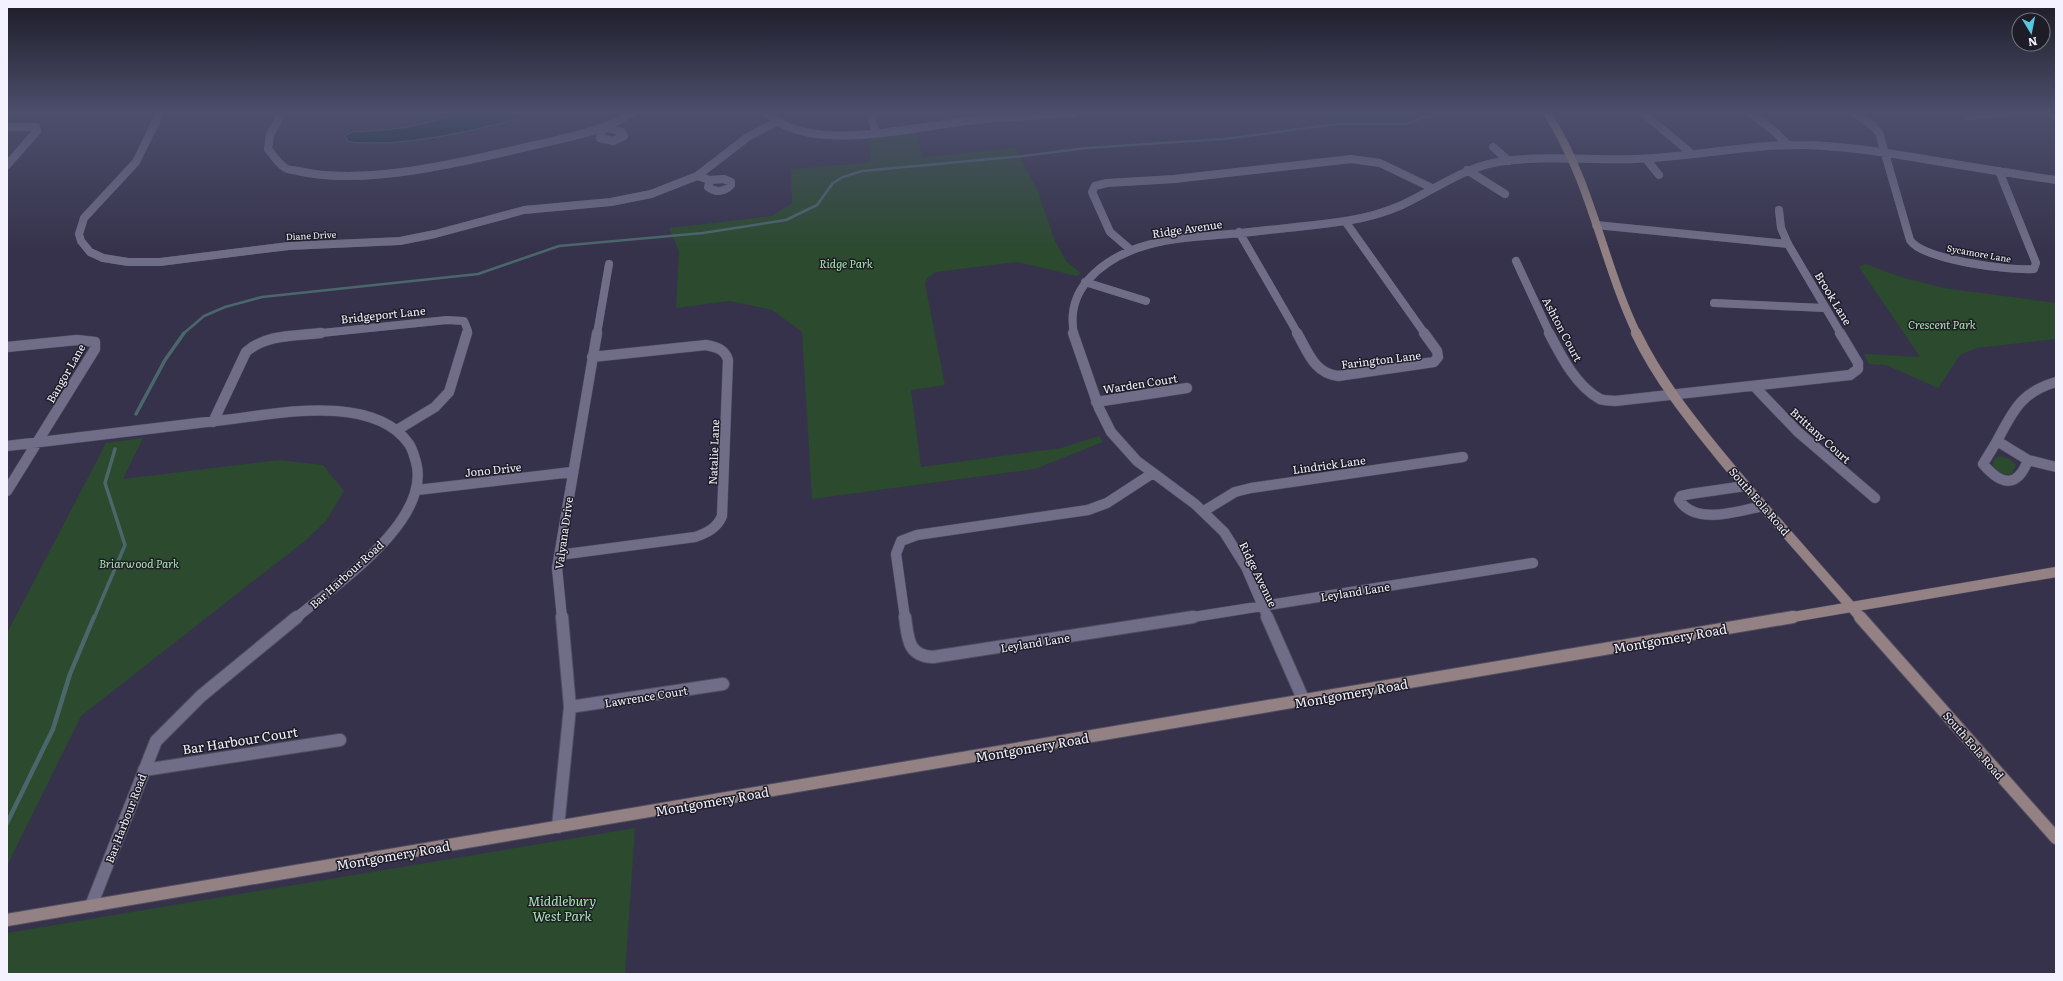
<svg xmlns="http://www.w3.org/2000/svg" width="2063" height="981" font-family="Literata,serif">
  <rect width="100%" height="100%" fill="#36324b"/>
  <path fill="#2b4a2e" d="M 914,131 L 923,157 L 1015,148 L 1037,189 L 1055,241 L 1066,261 L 1081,273 L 1077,276 L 1017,262 L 936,272 L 927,278 L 925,284 L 945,385 L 911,390 L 921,467 L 1061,448 L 1099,436 L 1103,442 L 1035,469 L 812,499 L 802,332 L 772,310 L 730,301 L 676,308 L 679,251 L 669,228 L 772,216 L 792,203 L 791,169 L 871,162 L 867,137 Z
    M 1865,264 L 1904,278 L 1944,288 L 2056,303 L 2056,339 L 1977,348 L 1960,355 L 1938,388 L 1886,365 L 1869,364 L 1864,354 L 1920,357 L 1859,267 Z
    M 143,438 L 123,479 L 278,460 L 323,465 L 344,491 L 326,521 L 306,540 L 81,716 L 7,866 L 7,633 L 106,443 Z
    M 2000,456 L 2009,459 L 2016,464 L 2012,475 L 2001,474 L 1992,467 L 1994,459 Z
    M 635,828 L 625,974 L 7,974 L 7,933 Z"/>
  <path fill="#022b2c" stroke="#4a676b" d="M 455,113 L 545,113 C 481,127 415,148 349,142 L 345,136 L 352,132 C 393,130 417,128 455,113 Z"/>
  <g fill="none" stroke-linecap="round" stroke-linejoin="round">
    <path stroke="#4a676b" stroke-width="2.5" d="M 183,334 L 204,316 L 225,307 L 262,297 L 478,274 L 559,246 L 703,233 L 786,220 L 817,205 L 833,183 L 843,177 L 862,171 L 1024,156 L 1086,148 L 1224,139 L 1338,124 L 1407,124 L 1421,118 L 1446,113"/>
    <path stroke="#4a676b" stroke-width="3.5" d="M 136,414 L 165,360 L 184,333
      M 94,618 L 125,545 L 105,483 L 115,449"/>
    <path stroke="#4a676b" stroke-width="4.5" d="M 7,823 L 53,729 L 70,674 L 94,617"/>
    <g stroke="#504e61" stroke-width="8">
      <path id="street-far2" d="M 160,113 L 136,162 L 84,218 L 79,234 L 81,241 L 90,252 L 103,258 L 128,262 L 160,262 L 289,246 L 400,241 L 435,234 L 524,210 L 611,202 L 651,194 L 697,176 L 749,136 L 777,122
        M 282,113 L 270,135 L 268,149 C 273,155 278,163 284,167 C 287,170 294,170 298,171 C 365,187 468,161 535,145 C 568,137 603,132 632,113
        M 767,113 C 773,117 778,122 784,125 C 832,148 916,127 967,121 C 1002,117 1038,115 1073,113
        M 873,113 L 872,121 L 876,132
        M 1643,113 L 1692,154
        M 1750,113 L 1774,131 L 1788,145
        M 1855,113 L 1873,126 L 1879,133 L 1910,240 C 1923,260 2010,271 2034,269 L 2036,263 L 1999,171
        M 2051,113 L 2056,116
        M 1967,116 L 2005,113
        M 7,127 L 36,127 L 37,131 L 7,165
        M 604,127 L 622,132 L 624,136 L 613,141 L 600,138 Z
        M 1493,147 L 1509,161
        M 1646,159 L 1659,175
        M 1467,170 L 1505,194
        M 697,176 L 710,180
        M 724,179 L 731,182 L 731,185 C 724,192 716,193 708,187 L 710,180 Z
        M 1779,210 L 1781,228 L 1788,244 L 1841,334
        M 1345,221 L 1425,334
        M 1596,225 L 1788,244
        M 1239,232 L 1298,334
        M 1131,250 L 1110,232 L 1092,192 L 1095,186 L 1107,183 L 1174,179 L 1351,159 L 1380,163 L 1432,188
        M 1516,261 L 1550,334
        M 1085,282 L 1146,301
        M 1714,303 L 1825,308
        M 312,334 L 447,320 L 464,321 L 468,331 L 467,334
        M 597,334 L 609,264
        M 1074,334 C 1070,314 1074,296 1088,280 C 1126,237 1188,238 1241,233 C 1276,229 1311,226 1346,221 C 1365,218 1384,213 1402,205 C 1432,191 1460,170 1493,163 C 1539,154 1589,161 1636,159 C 1692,157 1748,144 1804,145 C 1847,146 1889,153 1930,160 C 1972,167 2014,174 2056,180"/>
    </g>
    <g stroke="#504e61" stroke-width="11">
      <path id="street-far1" d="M 1073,333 L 1099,408 L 1111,432 L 1137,461 L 1195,504 L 1224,532 L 1246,567 L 1268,618
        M 1297,333 C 1308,352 1314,373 1338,376 L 1434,362 L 1438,357 L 1437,351 L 1424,333
        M 1549,333 C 1561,356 1576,386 1600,399 C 1604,401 1610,400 1615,401 L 1850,375 L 1858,369 L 1858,363 L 1840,333
        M 7,347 L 77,340 L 95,342 L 95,349 L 7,491
        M 2056,382 C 2021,392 2013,411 1997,441 L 2028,460 L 2056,467
        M 1754,386 L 1798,432 L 1875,498
        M 1096,402 L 1187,388
        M 213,422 L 246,352 C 266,334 296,336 321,333
        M 397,430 L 435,407 L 449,392 L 467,333
        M 1997,441 L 1983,464 C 2001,485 2017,489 2028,460
        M 7,446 C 76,438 145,430 215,421 C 255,417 296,408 336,411 C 364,413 393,421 409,444 C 413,450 414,456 416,462 C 432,521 335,585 296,618
        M 1745,486 L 1690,494 L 1681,496 L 1679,500 C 1696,526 1738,511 1763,506
        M 417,490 L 572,472
        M 1204,511 L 1235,492 L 1251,488 L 1463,457
        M 559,555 L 695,537 C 707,533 717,528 722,516 L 728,360 C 725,349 716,347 706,345 L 592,357
        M 562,618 L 557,568 L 597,333
        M 905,618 L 896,554 L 901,541 L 917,535 L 1088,510 L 1107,503 L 1153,473
        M 1187,618 L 1533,563"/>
    </g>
    <g stroke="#504e61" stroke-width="14">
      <path id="street" d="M 905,617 C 908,637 907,656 933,657 L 1193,617
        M 1267,617 L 1304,701
        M 570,707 L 723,684
        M 144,770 L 340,740
        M 558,827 L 570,707 L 562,617
        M 91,906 L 156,741 L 201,696 L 297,617"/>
    </g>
    <g stroke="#504e61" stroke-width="8">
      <path id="secondary-far2" d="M 1547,113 C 1592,183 1602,261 1637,334"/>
    </g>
    <g stroke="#504e61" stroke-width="11">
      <path id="secondary-far1" d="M 1636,333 C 1658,379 1690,419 1722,458 C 1767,513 1815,565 1861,618
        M 1787,618 L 2056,572"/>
    </g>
    <g stroke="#504e61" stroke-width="14">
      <path id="secondary" d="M 1860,617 L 2056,838
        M 7,920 L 1793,617"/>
    </g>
    <use href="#street-far2" stroke="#706d88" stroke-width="8"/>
    <use href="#street-far1" stroke="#706d88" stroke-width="10"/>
    <use href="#street" stroke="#706d88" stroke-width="12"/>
    <use href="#secondary-far2" stroke="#938184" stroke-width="8"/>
    <use href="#secondary-far1" stroke="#938184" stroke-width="10"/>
    <use href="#secondary" stroke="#938184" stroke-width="12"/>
  </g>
  <linearGradient id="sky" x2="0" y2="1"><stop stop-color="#1e1c29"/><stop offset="0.45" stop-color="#4c4f6c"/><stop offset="1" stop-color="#4c4f6c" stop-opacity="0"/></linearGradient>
  <rect width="2063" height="250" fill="url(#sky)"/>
  <g text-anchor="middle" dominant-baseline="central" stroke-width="3" stroke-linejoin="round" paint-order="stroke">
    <g font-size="9" fill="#f3f2fe" stroke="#1d1c27">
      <text transform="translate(311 235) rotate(-3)">Diane Drive</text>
      <text transform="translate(1979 253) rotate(10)">Sycamore Lane</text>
    </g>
    <g font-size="11" fill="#f3f2fe" stroke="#1d1c27">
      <text transform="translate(1187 228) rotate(-8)">Ridge Avenue</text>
      <text transform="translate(1834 298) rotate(59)">Brook Lane</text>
      <text transform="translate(383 314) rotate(-6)">Bridgeport Lane</text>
      <text transform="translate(1563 329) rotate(62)">Ashton Court</text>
      <text transform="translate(1381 359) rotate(-7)">Farington Lane</text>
      <text transform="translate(65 373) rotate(-60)">Bangor Lane</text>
      <text transform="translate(1140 383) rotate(-9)">Warden Court</text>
      <text transform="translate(1821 435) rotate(42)">Brittany Court</text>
      <text transform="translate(713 452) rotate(-88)">Natalie Lane</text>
      <text transform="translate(1329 464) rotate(-8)">Lindrick Lane</text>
      <text transform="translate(493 469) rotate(-6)">Jono Drive</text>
      <text transform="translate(1760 501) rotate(49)">South Eola Road</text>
      <text transform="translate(563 533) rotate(-82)">Valyana Drive</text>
      <text transform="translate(346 574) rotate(-42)">Bar Harbour Road</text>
      <text transform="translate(1259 574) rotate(64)">Ridge Avenue</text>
      <text transform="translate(1355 591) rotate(-9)">Leyland Lane</text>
      <text transform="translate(1035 642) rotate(-9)">Leyland Lane</text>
      <text transform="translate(646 696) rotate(-9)">Lawrence Court</text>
      <text transform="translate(1974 745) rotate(49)">South Eola Road</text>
      <text transform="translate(125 818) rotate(-69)">Bar Harbour Road</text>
    </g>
    <g font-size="11" font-style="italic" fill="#a8e7ad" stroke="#1d1c27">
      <text x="846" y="263">Ridge Park</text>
      <text x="1942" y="324">Crescent Park</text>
      <text x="139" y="563">Briarwood Park</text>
    </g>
    <g font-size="13" fill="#f3f2fe" stroke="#1d1c27">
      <text transform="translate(1670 638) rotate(-10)">Montgomery Road</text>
      <text transform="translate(1351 693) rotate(-10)">Montgomery Road</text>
      <text transform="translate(240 740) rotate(-9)">Bar Harbour Court</text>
      <text transform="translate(1032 747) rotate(-10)">Montgomery Road</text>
      <text transform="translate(712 801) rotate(-10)">Montgomery Road</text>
      <text transform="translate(393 855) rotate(-10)">Montgomery Road</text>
    </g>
    <g font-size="13" font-style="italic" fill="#a8e7ad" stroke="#1d1c27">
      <text x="562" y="900">Middlebury<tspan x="562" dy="15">West Park</tspan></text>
    </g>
  </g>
  <rect width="2063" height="981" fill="none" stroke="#f3f2fe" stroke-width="16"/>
  <g transform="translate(2031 32) rotate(170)"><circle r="19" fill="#1d1c27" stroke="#73727d"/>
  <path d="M0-3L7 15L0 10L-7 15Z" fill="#56c9e1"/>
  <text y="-6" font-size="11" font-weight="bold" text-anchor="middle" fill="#f3f2fe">N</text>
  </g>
</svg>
